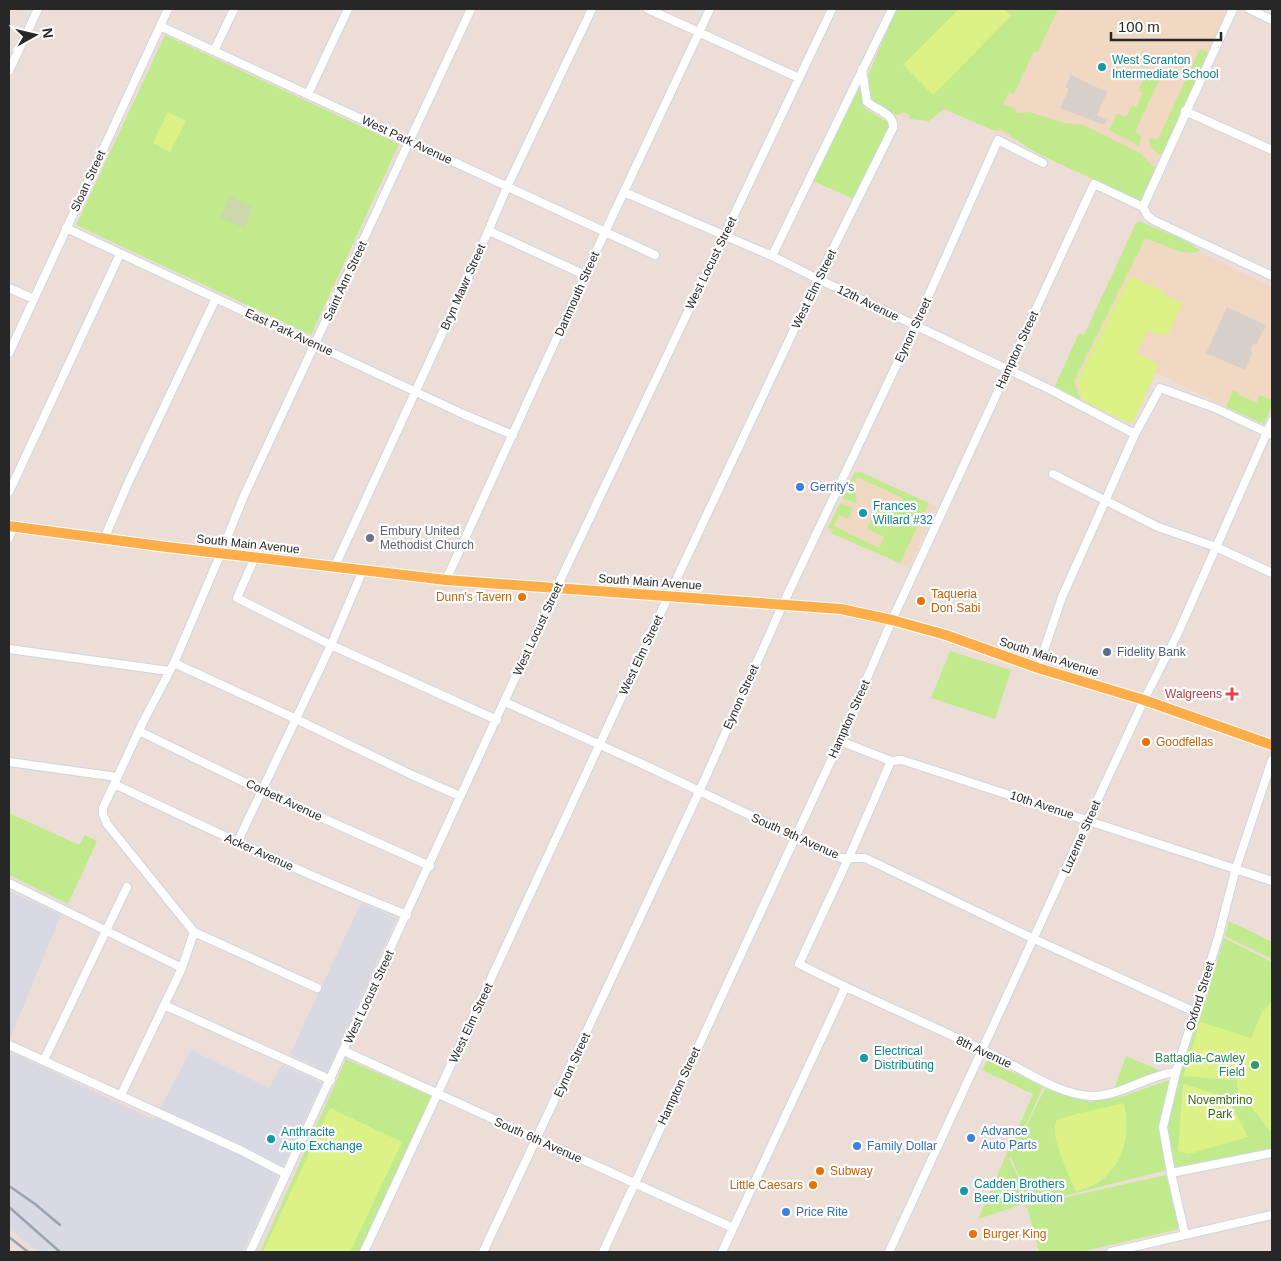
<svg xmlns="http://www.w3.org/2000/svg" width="1281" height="1261" font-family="Helvetica,sans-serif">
  <rect width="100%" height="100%" fill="#ecded7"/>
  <path fill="#d9d9e3" d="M 9,891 L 61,915 L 9,1041 Z
    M 361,903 L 397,918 L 327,1073 L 290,1054 Z
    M 191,1050 L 269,1088 L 282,1065 L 322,1083 L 243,1252 L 39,1252 L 9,1229 L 9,1051 L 154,1120 Z"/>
  <path fill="#f0d8c3" d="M 897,9 L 1231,9 L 1145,203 L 1004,134 L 944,109 L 929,121 L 905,118 L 874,101 L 870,91 L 869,71 Z
    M 1145,239 L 1190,254 L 1201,253 L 1272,287 L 1272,405 L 1264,424 L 1156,373 L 1134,421 L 1132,422 L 1128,423 L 1082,401 L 1074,381 Z
    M 856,470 L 936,507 L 909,568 L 827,531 Z"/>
  <path fill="#c0ea8c" d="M 897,9 L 1058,9 L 1038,52 L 1034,51 L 1014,94 L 1009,92 L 1003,104 L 1014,108 L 1014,111 L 1016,108 L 1016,113 L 1029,112 L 1065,123 L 1083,125 L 1140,153 L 1155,168 L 1140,201 L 1047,158 L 1028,148 L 1001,129 L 995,131 L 944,109 L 929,121 L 909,119 L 909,115 L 904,112 L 897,115 L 877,105 L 871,97 L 868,75 Z
    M 165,35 L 399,144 L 311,335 L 76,225 Z
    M 1200,49 L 1211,53 L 1165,154 L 1159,154 L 1152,148 L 1149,140 L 1152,138 L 1158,139 Z
    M 1154,69 L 1163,73 L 1137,127 L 1136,132 L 1141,136 L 1139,146 L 1109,130 L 1117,113 L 1126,117 L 1132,105 L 1136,107 L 1143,93 L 1138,90 L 1147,74 L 1151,75 Z
    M 860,79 C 862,116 864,105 890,124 L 890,130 L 856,200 L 813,181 Z
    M 1141,222 C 1156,229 1190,240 1200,251 C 1183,258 1162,242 1145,239 L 1074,381 L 1081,400 L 1055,386 L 1079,333 L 1084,335 L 1136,223 Z
    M 1233,390 L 1238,392 L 1237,396 L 1238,396 L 1239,394 L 1256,403 L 1260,395 L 1272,400 L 1272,405 L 1264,424 L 1226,407 Z
    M 855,472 L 859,473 L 860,472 L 929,503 L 900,563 L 831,533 L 832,529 L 828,528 L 840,503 L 853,508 L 848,519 L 839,515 L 834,526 L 879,548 L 884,537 L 867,529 L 880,501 L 898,510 L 903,498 L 857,477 L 853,488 L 857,499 L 855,503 L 842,498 Z
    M 950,651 L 1011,670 L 995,719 L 931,698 Z
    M 9,813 L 79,845 L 85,835 L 97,841 L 68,904 L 9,875 Z
    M 1229,921 L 1272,942 L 1272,959 L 1225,936 Z
    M 1224,938 L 1272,962 L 1272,1149 L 1175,1168 L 1028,1205 L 1022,1183 L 1011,1158 L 1009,1159 L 1021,1183 L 1027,1206 L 1166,1175 L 1179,1229 L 1080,1252 L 1039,1252 L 1028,1209 L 1023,1204 L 978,1219 L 1033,1094 L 982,1070 L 988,1060 L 1043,1087 L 1011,1158 L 1045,1088 L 1090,1102 L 1123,1096 L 1179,1077 L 1203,1007 Z
    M 1126,1056 L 1161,1071 L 1116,1087 L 1115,1087 Z
    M 346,1059 L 433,1097 L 359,1252 L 260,1252 Z"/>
  <path fill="#cbd8ac" d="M 230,196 L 252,207 L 245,228 L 220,218 Z"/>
  <path fill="#dcf286" d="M 959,9 L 1004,9 L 1011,16 L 933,95 L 903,65 Z
    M 168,112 L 186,121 L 170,152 L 153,143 Z
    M 1130,276 L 1165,292 L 1164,295 L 1183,303 L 1168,335 L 1162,333 L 1158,335 L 1148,330 L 1137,353 L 1157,363 L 1158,366 L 1134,421 L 1128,423 L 1083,400 L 1077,381 Z
    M 1272,1001 L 1272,1133 L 1238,1091 L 1236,1070 L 1230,1080 L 1183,1076 L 1200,1022 L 1251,1038 L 1262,1012 Z
    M 1183,1084 L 1227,1097 L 1248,1137 L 1189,1154 L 1178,1151 Z
    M 1124,1103 C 1130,1131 1126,1159 1104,1178 C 1096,1185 1085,1188 1076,1192 C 1070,1176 1048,1135 1057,1120 L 1076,1114 Z
    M 330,1108 L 402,1142 L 350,1252 L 263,1252 Z"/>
  <path fill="#d7d0ca" d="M 1071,75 L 1107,92 L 1097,115 L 1107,120 L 1104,125 L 1060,108 L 1069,89 L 1065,87 Z
    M 1227,307 L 1266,325 L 1256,345 L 1254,343 L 1250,351 L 1253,352 L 1245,370 L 1206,353 Z"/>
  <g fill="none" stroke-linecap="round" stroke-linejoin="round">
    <g stroke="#ccd5e3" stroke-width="10">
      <path id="minor" d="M 648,9 L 799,78
        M 1249,9 L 1272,20
        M 160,26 L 655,255
        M 214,51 L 234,9
        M 9,71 L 38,9
        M 308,94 L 348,9
        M 1185,111 L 1272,150
        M 624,192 L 772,256 L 818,279 L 1049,389 L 1135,434
        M 1143,207 L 1233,9
        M 66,228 L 463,414 L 513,435
        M 489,231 L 585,275
        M 772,256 L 892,9
        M 9,288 L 34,299
        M 9,353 L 168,9
        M 1053,474 L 1158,527 L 1216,547 L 1272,573
        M 9,492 L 120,254
        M 9,538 L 14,526
        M 104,539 L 128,483 L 216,298
        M 255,557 L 237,598 L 331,645 L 497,720
        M 335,566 L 472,269 L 507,187 L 592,9
        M 446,580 L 605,232 L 710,9
        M 9,649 L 169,671
        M 174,663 L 296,719 L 414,776 L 460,796
        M 1038,668 L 1062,597 L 1135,434 L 1160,388 L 1215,408 L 1272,435
        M 505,702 L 651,768 L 840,858 L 865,858 L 1034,939 L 1195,1012
        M 139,731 L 262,791 L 430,866
        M 840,741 L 891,761 L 902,760 L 1272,881
        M 891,761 L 849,857 L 799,964 C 863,997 930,1024 995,1056 C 1024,1070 1059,1095 1092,1096 C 1122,1096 1147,1075 1176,1072
        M 9,762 L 117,777
        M 114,784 C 211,830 307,876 407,915
        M 237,843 L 331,645 L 363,570
        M 9,883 L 182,968
        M 317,988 L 194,932 L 107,824 L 103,814 L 103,808 L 142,724 L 174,663 L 221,553 L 243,498 L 471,9
        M 164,1005 L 331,1080
        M 9,1045 L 240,1150 L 286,1174
        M 344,1051 L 733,1228
        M 44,1060 L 127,887
        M 121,1095 L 182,968 L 194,932
        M 1171,1173 L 1272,1153
        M 1185,1235 L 1171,1173 L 1163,1127 L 1176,1072 L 1218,938 L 1236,868 L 1272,760
        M 250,1252 L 557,587 L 832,9
        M 364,1252 L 668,597 L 818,279 L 893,128 C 895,114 877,110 867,102 L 862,69
        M 483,1252 L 699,792 L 783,604 L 915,326 L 998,140 L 1043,163
        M 603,1252 L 840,741 L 892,620 L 1094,184 L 1143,207 L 1147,215 L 1153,220 L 1272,276
        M 722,1252 L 845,988
        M 889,1252 L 1088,820 L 1144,700 L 1178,633 L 1272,421
        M 1111,1252 L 1272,1215"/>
    </g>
    <g stroke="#fff" stroke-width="12">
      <path id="major" d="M 9,526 L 167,547 L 446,580 L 841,609 L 892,620 L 946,635 L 1038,668 L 1144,700 L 1272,745"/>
    </g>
    <use href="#minor" stroke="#fff" stroke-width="8"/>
    <use href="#major" stroke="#ffad49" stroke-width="10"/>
    <path stroke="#99a3b4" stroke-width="2.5" d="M 9,1186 L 35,1204 L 60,1225
      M 9,1207 L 60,1252
      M 9,1237 L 28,1252"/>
  </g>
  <g fill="#0f9aa8" stroke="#fff" stroke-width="2">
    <circle cx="1102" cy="67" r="5"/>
    <circle cx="863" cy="513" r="5"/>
    <circle cx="864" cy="1058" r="5"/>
    <circle cx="271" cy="1139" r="5"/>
    <circle cx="964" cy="1191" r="5"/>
  </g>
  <g fill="#3f7fe0" stroke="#fff" stroke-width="2">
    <circle cx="800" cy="487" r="5"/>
    <circle cx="971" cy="1138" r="5"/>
    <circle cx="857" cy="1146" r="5"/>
    <circle cx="786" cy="1212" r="5"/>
  </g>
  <circle fill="#6b7280" stroke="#fff" stroke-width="2" cx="370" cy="538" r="5"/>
  <g fill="#e8710a" stroke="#fff" stroke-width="2">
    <circle cx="522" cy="597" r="5"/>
    <circle cx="921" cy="601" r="5"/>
    <circle cx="1146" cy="742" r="5"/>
    <circle cx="820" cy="1171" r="5"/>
    <circle cx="813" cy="1185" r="5"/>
    <circle cx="973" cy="1234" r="5"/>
  </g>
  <circle fill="#5c6f8a" stroke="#fff" stroke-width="2" cx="1107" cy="652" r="5"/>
  <path fill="#e0444e" stroke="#fff" stroke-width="2" d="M1229.5 686.5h5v5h5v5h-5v5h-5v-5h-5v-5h5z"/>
  <circle fill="#2e9e5b" stroke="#fff" stroke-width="2" cx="1255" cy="1065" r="5"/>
  <g text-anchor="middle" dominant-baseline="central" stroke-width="4.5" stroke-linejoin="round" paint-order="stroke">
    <g font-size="12" fill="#0d838f" stroke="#fff" text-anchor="start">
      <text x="1112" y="60">West Scranton<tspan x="1112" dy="14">Intermediate School</tspan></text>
      <text x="873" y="506">Frances<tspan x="873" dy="14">Willard #32</tspan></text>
      <text x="874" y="1051">Electrical<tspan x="874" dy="14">Distributing</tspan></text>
      <text x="281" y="1132">Anthracite<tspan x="281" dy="14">Auto Exchange</tspan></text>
      <text x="974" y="1184">Cadden Brothers<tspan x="974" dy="14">Beer Distribution</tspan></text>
    </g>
    <g font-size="12" fill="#272727" stroke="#fff">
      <text transform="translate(407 140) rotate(25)">West Park Avenue</text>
      <text transform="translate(88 181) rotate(-65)">Sloan Street</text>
      <text transform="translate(711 263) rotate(-64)">West Locust Street</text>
      <text transform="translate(345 281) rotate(-65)">Saint Ann Street</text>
      <text transform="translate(463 287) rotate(-66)">Bryn Mawr Street</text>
      <text transform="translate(814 289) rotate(-64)">West Elm Street</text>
      <text transform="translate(577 294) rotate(-66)">Dartmouth Street</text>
      <text transform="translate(868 303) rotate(26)">12th Avenue</text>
      <text transform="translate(913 330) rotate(-65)">Eynon Street</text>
      <text transform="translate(289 332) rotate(25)">East Park Avenue</text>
      <text transform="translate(1017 350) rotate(-65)">Hampton Street</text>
      <text transform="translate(248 544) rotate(6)">South Main Avenue</text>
      <text transform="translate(650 582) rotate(4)">South Main Avenue</text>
      <text transform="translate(538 629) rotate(-65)">West Locust Street</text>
      <text transform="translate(641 655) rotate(-65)">West Elm Street</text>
      <text transform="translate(1049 657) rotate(18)">South Main Avenue</text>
      <text transform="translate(741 697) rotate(-66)">Eynon Street</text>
      <text transform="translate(849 719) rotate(-66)">Hampton Street</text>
      <text transform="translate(284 800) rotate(25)">Corbett Avenue</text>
      <text transform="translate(1042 805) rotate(18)">10th Avenue</text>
      <text transform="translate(795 836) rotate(24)">South 9th Avenue</text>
      <text transform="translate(1081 837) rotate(-66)">Luzerne Street</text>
      <text transform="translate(259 852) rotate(24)">Acker Avenue</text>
      <text transform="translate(1200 996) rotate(-73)">Oxford Street</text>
      <text transform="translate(369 997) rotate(-65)">West Locust Street</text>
      <text transform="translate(471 1023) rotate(-65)">West Elm Street</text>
      <text transform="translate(984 1052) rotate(25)">8th Avenue</text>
      <text transform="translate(572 1065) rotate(-65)">Eynon Street</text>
      <text transform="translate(679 1086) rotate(-65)">Hampton Street</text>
      <text transform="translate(538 1140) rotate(24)">South 6th Avenue</text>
    </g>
    <g font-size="12" fill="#366cbe" stroke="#fff" text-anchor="start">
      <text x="810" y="487">Gerrity's</text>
      <text x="981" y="1131">Advance<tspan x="981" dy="14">Auto Parts</tspan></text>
      <text x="867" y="1146">Family Dollar</text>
      <text x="796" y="1212">Price Rite</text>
    </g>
    <g font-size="12" fill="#5b616d" stroke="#fff" text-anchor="start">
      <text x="380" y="531">Embury United<tspan x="380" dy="14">Methodist Church</tspan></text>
    </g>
    <g font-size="12" fill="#c56008" stroke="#fff" text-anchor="start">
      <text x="931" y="594">Taqueria<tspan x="931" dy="14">Don Sabi</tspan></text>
      <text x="512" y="597" text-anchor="end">Dunn's Tavern</text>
      <text x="1156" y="742">Goodfellas</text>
      <text x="830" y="1171">Subway</text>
      <text x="803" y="1185" text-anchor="end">Little Caesars</text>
      <text x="983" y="1234">Burger King</text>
    </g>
    <g font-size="12" fill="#4e5e75" stroke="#fff" text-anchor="start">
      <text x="1117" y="652">Fidelity Bank</text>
    </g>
    <g font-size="12" fill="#be3a42" stroke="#fff" text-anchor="end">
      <text x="1222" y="694">Walgreens</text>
    </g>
    <g font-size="12" fill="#27864d" stroke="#fff" text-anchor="end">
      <text x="1245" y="1058">Battaglia-Cawley<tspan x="1245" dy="14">Field</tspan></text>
    </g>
    <g font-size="12" fill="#376a11" stroke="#fff">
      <text x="1220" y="1100">Novembrino<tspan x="1220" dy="14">Park</tspan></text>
    </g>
  </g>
  <rect width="1281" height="1261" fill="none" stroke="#272727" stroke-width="20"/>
  <g transform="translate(35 35) rotate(82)" stroke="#ffffff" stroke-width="4" paint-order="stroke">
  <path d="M0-4L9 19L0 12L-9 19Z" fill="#272727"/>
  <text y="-8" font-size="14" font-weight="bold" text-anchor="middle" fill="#272727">N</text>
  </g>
  <path d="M1111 32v8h110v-8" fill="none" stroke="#272727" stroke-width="2.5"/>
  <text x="1118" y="32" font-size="15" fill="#272727" stroke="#ffffff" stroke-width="4" paint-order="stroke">100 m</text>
</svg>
